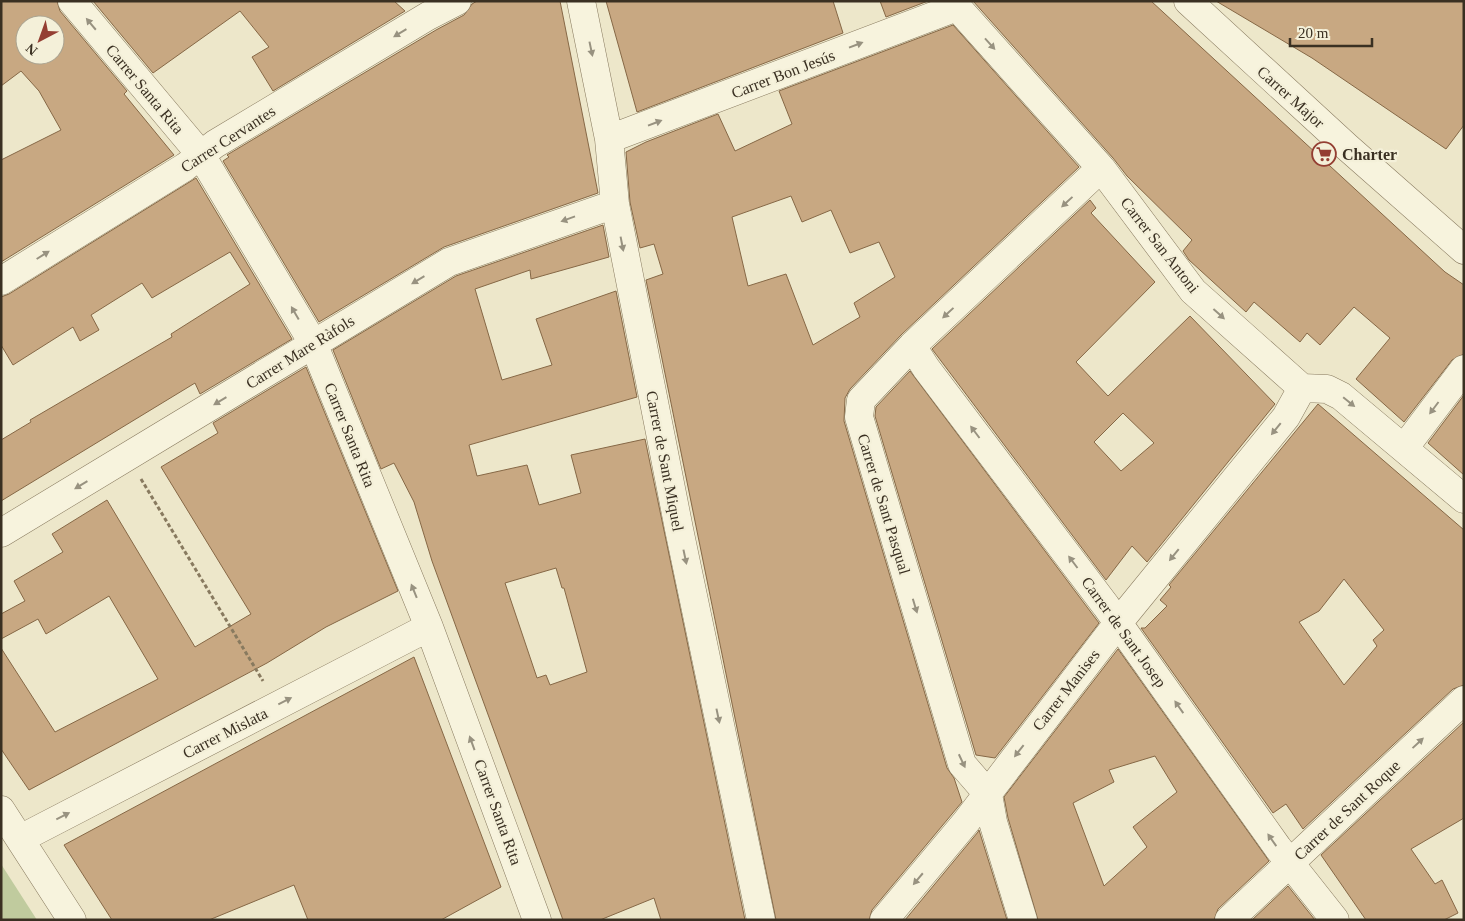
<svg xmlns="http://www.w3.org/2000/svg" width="1465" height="921" font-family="'Times New Roman',serif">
  <rect width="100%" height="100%" fill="#ede7ca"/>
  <path fill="#c0cb9e" d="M 1,864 L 37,920 L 1,920 Z"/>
  <path fill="#c8a882" stroke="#866846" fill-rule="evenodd" d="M 1,1 L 57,1 L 60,11 L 127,91 L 124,94 L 174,155 L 1,262 L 1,160 L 61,130 L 39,91 L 21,71 L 1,86 ZM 25,25 L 55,25 L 55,55 L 25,55 Z
    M 93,1 L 394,1 L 405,11 L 273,91 L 252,57 L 269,47 L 240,11 L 153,73 Z
    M 477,1 L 560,1 L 598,193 L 444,247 L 319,322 L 223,161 L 229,157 L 227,155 L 436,30 L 464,15 L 472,4 Z
    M 606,1 L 833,1 L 843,33 L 637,112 Z
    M 880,1 L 928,1 L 886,17 Z
    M 973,1 L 1151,1 L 1445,272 L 1464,285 L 1464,354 L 1452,360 L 1404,422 L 1356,379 L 1390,338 L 1354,307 L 1320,345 L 1307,333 L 1300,342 L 1254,302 L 1246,312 L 1189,260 L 1183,251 L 1192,240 L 1127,176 L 1113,158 Z
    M 1216,1 L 1464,1 L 1464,125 L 1446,149 L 1312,58 Z
    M 953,25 L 1079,167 L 901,335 L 850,389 L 845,398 L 844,421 L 947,768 L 954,778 L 962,802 L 872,910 L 869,920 L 776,920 L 646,280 L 663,274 L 654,244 L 640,248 L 630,202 L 626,152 L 646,142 L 718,114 L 735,151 L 792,124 L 779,91 ZM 791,196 L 802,222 L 831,210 L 850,253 L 879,242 L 895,277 L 854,303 L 860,317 L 813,345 L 786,274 L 748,286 L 732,217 Z
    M 196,178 L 292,339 L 200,394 L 195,383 L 1,501 L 1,440 L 31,422 L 30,420 L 172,337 L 171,334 L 250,284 L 230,252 L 152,298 L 142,283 L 91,315 L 99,330 L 80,341 L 73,327 L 13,365 L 1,345 L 1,297 L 9,294 Z
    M 1090,200 L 1096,208 L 1091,213 L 1155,282 L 1076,362 L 1108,396 L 1190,316 L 1275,404 L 1147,562 L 1132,546 L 1106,580 L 932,349 ZM 1123,413 L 1154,443 L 1121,471 L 1094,442 Z
    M 603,225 L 609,257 L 531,279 L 530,270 L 475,289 L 502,380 L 552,365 L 536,319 L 616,291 L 637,397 L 469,445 L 477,476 L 527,465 L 539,505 L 581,493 L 571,455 L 645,439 L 745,920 L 661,920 L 654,898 L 600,920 L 563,920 L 432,561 L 414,502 L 394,463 L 381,469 L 333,350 L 456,276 ZM 556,568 L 562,588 L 564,588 L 587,672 L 550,685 L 546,675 L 537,678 L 505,583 Z
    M 306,367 L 398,591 L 326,627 L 267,663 L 29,790 L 1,749 L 1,648 L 55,732 L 158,679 L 109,596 L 46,634 L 38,619 L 1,639 L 1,614 L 25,601 L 14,581 L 63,552 L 52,534 L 107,500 L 195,647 L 251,614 L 161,467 L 218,433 L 213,423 Z
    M 910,371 L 1099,623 L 995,758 L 976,755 L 875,416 L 876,407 Z
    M 1464,395 L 1464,475 L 1428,443 Z
    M 1318,404 L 1464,530 L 1464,685 L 1453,689 L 1303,829 L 1286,804 L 1273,813 L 1141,628 L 1145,628 L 1167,606 L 1160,600 L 1171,587 L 1169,585 ZM 1344,579 L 1384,630 L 1373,640 L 1377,646 L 1344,685 L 1299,622 L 1319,611 Z
    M 1118,649 L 1269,861 L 1218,909 L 1214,920 L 1038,920 L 1008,818 L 1004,797 ZM 1155,756 L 1177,792 L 1133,827 L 1147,847 L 1104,886 L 1073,803 L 1114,782 L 1109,770 Z
    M 414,657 L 501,887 L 441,920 L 308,920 L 294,885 L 209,920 L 112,920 L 64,845 Z
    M 1464,722 L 1464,818 L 1411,849 L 1435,884 L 1442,880 L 1458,913 L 1444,920 L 1366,920 L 1321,855 Z
    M 979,830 L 1007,920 L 905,920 L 978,832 Z
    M 1288,886 L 1315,920 L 1252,920 Z"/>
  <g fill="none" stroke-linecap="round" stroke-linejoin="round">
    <g stroke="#887a5f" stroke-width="29">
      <path id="minor" d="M 72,1 L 201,155 L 313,343 L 429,627 L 537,920
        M 581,1 L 609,139 L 615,204 L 679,529 L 761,920
        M 609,139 L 957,7 L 1101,168 L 1193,291 L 1302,388 L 1327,389 L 1341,396 L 1464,499
        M 1,281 L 185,167 L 215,144 L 428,16 L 457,1
        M 912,346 L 926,368 L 1106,606 L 1278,848 L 1335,920
        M 1405,447 L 1464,369
        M 1,533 L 449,262 L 615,204
        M 1,810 L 72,920
        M 20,839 L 429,627
        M 884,920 L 966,822 L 1118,623 L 1286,417 L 1302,388
        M 1023,920 L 993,822 L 988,794 L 962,764 L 859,417 L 861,400 L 912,346 L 1101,168
        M 1229,920 L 1464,700"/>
    </g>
    <g stroke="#887a5f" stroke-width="29">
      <path id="tertiary" d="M 1188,1 L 1347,147 L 1464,250"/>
    </g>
    <path stroke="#887a5f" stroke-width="3" stroke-dasharray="4 2.5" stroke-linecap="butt" d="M 141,479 L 263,681"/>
    <use href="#minor" stroke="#f7f3dd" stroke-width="28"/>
    <use href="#tertiary" stroke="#f7f3dd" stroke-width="28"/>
  </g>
  <defs><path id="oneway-solid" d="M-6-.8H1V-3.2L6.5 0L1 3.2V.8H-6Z" transform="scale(1.25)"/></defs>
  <g fill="#989280">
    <use href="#oneway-solid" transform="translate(91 24) rotate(-130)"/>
    <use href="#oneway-solid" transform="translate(400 33) rotate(149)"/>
    <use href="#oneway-solid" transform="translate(990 44) rotate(48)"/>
    <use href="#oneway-solid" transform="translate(856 45) rotate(-21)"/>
    <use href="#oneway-solid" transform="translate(591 49) rotate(78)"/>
    <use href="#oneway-solid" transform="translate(655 123) rotate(-21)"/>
    <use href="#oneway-solid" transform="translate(1067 202) rotate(137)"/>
    <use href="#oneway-solid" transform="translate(568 219) rotate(160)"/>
    <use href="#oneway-solid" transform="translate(622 244) rotate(79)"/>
    <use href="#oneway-solid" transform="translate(43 255) rotate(-32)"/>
    <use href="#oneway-solid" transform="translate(418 280) rotate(149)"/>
    <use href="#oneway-solid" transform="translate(295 313) rotate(-120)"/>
    <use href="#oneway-solid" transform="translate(948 313) rotate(137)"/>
    <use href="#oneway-solid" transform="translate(1219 314) rotate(42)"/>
    <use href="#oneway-solid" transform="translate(220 401) rotate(149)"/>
    <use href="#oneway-solid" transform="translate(1349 402) rotate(39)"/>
    <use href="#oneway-solid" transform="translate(1434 408) rotate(127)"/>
    <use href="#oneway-solid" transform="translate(1276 429) rotate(129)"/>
    <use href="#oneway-solid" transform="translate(975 432) rotate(-127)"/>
    <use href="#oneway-solid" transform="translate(81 485) rotate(149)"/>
    <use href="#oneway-solid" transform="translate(1174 555) rotate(129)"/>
    <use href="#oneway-solid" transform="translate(685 557) rotate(78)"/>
    <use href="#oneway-solid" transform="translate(1073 562) rotate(-127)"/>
    <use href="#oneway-solid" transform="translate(414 591) rotate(-112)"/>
    <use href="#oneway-solid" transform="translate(915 606) rotate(73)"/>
    <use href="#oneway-solid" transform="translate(285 701) rotate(-27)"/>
    <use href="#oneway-solid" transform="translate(1179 707) rotate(-125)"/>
    <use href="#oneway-solid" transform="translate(718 716) rotate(78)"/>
    <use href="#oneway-solid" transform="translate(472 743) rotate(-110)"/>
    <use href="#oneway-solid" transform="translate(1418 743) rotate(-43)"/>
    <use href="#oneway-solid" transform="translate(1019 751) rotate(128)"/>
    <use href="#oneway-solid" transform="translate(962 761) rotate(65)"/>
    <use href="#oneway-solid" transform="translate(63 816) rotate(-27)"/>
    <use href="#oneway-solid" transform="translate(1272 840) rotate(-125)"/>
    <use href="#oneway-solid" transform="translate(918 879) rotate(130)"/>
  </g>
  <defs>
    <g id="supermarket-ring" transform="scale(1.25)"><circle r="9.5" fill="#f4f0d9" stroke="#943e32" stroke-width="1.5"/><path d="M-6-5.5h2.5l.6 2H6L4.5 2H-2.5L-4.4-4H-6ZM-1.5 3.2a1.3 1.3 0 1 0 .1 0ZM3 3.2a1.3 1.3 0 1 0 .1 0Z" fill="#943e32"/></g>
  </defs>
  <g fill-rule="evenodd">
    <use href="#supermarket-ring" x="1324" y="154"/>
  </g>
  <g text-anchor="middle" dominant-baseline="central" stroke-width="4.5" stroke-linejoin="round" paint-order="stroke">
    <g font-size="16" fill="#3a3022" stroke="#f4f0d9">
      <text transform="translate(783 74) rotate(-21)">Carrer Bon Jesús</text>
      <text transform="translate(145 89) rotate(50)">Carrer Santa Rita</text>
      <text transform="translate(1291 97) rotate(42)">Carrer Major</text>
      <text transform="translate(228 139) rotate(-33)">Carrer Cervantes</text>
      <text transform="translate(1160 245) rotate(52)">Carrer San Antoni</text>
      <text transform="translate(300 352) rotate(-32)">Carrer Mare Ràfols</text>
      <text transform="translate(350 435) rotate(68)">Carrer Santa Rita</text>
      <text transform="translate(665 461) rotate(79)">Carrer de Sant Miquel</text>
      <text transform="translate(884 504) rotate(73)">Carrer de Sant Pasqual</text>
      <text transform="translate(1124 632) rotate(54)">Carrer de Sant Josep</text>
      <text transform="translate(1066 690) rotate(-52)">Carrer Manises</text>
      <text transform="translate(225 733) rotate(-27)">Carrer Mislata</text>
      <text transform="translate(1347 810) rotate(-43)">Carrer de Sant Roque</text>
      <text transform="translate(498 812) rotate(70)">Carrer Santa Rita</text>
    </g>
    <g font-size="16" font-weight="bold" fill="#3a3022" stroke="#f4f0d9" text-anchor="start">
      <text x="1342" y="154">Charter</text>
    </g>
  </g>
  <rect width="1465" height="921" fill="none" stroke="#3a3022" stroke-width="5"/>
  <g transform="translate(40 40) rotate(221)"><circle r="24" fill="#f4f0d9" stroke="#aaa390"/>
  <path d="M0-4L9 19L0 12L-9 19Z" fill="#943e32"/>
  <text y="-8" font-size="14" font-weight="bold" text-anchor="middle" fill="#3a3022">N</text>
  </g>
  <path d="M1290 38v8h82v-8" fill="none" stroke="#3a3022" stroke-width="2.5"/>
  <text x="1298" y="38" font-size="15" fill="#3a3022" stroke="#f4f0d9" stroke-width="4" paint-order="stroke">20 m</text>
</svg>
